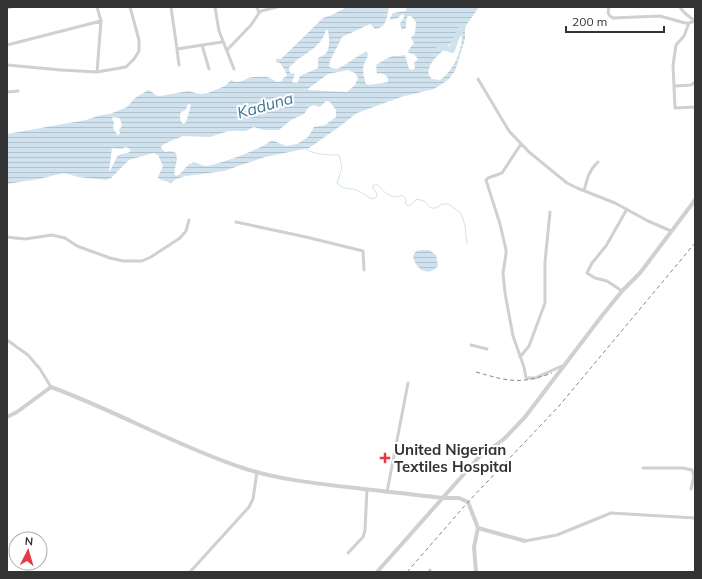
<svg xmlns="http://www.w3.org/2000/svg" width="702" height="579" font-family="Mulish,sans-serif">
  <defs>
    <pattern id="water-rules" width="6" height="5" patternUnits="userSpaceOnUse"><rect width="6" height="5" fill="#cfe2ee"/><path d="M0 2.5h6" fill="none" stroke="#b2c2cd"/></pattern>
  </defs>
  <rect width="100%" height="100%" fill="#fff"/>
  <path fill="url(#water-rules)" fill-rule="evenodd" d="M 347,7 L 389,7 C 387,16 387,28 375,29 L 370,24 L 342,37 L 330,61 L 329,67 L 336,69 C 347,66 359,53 367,52 C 369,57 366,59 364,64 C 362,70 364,78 366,84 L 369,85 L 388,82 C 389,76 385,75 381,73 L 377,74 L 376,65 C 381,62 389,56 395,56 C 399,56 400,56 405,55 L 409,69 L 412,70 L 415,68 L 414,63 L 418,59 L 414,54 L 409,53 L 408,51 L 414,43 L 411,38 L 415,33 L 416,22 L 411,16 L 408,16 L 406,20 L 406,28 L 402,30 L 400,24 L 404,17 L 404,15 L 402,14 L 398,18 L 390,20 L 390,18 L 393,13 L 405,11 L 407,9 L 404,7 L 479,7 L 465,27 L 465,39 L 455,71 L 448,80 L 434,89 L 401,97 L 357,113 L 339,127 L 309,148 L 265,157 L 224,171 L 186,176 L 176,179 L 171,183 L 159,179 L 158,177 L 163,166 L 158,155 L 153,153 L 129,160 L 111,178 L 106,180 L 78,177 L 64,173 L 39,179 L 7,184 L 7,134 L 86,120 L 101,115 L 110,114 L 127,107 L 135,98 L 148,90 C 153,91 154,96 160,96 L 188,91 L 200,94 L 208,93 L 225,86 L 231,80 C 242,86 245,76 256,77 C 261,77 268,76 272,79 C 274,80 276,82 278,82 L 282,81 L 283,78 L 287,76 L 285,70 L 280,63 L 276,62 L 276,59 L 281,59 L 323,18 L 332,15 ZM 326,30 L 328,30 C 329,37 331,51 324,55 C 322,56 320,57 318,58 L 318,68 L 300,76 L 297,83 L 292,82 L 295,74 L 290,73 L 289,68 C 301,53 320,51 326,30 ZM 458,35 L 462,36 C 462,52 453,71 440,80 L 432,79 C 420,68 442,52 450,44 C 453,41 454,38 458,35 ZM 348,70 L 355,73 L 358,78 L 355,85 L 347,92 L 308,90 L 309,88 L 328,74 ZM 326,101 L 330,102 L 336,110 L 336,117 L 325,125 L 314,127 L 308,137 L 297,144 L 286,146 L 272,140 C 262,149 220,164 206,166 C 200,166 197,161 192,163 C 185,165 183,174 176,176 L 174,174 L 177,159 L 176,153 L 171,151 L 165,152 L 161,148 L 161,147 L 164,144 L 183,136 L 210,137 L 229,131 L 246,131 L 254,127 L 264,130 L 279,130 L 291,120 L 304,114 L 309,107 L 314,105 L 320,107 ZM 189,104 L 191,105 L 186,122 L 183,124 C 180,121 179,115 181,112 L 186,110 L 187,106 ZM 113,117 L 120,118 L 122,126 L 119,130 L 120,133 L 118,136 L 113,128 L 114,123 L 112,119 ZM 126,147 L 130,149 L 130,152 L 127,153 L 118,155 L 110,171 L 109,172 L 112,148 L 121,149 Z
    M 421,250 L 429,250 L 436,255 L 438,266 C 428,278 415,269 413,256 L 416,251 Z"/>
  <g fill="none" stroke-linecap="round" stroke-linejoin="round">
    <path stroke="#cfe2ee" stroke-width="1" d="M 306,149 C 314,155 329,155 339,155 L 342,168 L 337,183 C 346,191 347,187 356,190 C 363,192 367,198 374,199 L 377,196 L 376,192 L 373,189 L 373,185 L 378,185 C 385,193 392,200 402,195 L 406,199 L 405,203 L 408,206 L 412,204 L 417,199 L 424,201 L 431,208 L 436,208 L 442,204 L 448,204 L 461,213 L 465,226 L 467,244"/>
    <path stroke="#cfe2ee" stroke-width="6" d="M 439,46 L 452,50 L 455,41 L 461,29"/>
    <path stroke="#d0d0d0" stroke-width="3" d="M 97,7 L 101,21
      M 171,7 L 177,49 L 222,42
      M 215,7 L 219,31 L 234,69
      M 257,7 L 259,13
      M 609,7 L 608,13 L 610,16 L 613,18 L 660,16 L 685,23 L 689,23 L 695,21 C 689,16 684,14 680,7
      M 7,8 L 11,7
      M 689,23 L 684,36 L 676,45 L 673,65 L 675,108 L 695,107
      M 7,45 L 101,21 L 97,72
      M 202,45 L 209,69
      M 177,49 L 179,65
      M 227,50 L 251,25 L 259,13 L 261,11 L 277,7
      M 7,65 L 61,70 L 97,72 L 126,67 L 134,59 L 139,51 L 139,40 L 130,7
      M 478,79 L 509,131 L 529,152 L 567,183 L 577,188 L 615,203 L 648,221 L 671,231
      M 674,85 L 675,86 L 691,85 L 695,82
      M 7,92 L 18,91
      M 521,144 L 502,173 L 488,178 L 486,180 L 500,224 L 506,250 L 506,254 L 503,273 L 505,293 L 513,336 L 524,367 L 526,378 L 535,378 L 564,365
      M 584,191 C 587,179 589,170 598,162
      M 236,222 L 306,237 L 363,251 L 364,270
      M 7,237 L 25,239 L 52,235 L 65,238 L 77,246 L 110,258 L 123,261 L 142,261 L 151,257 L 180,238 L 186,231 L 189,220
      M 622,291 L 607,281 L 595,278 L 587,273 L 592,263 L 606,246 L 627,209
      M 7,340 L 28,355 L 40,369 L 51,387
      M 471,345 L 487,349
      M 520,357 L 529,346 L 545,303 L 545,262 L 550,212
      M 643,468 L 683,468 L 692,470 L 694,476 L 691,489
      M 387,492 L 408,383
      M 525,541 L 557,535 L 611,513 L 695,518
      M 348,553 L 363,537 L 365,530 L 367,489
      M 190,572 L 249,507 L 253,499 L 257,472
      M 429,572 L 430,570"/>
    <path stroke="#d0d0d0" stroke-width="4" d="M 7,417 L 17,412 L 51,387 C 116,411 177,446 243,468 C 277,479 312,483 347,487 C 379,491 411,494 443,498 L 459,498 L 468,502 L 478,528 L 474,547 L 476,572
      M 478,528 L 525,541
      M 377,572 L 479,457 L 504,439 L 525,417 L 601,317 L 622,291 L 640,273 L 695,200"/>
    <path stroke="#888" stroke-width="1" stroke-dasharray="4 3" stroke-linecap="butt" d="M 476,372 C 508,381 519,385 552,373
      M 407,572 L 468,502 L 559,406 L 695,243"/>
  </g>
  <path fill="#e63946" stroke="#fff" stroke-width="1.5" d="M383 452h4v4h4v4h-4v4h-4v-4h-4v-4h4z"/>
  <g text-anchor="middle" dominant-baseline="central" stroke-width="4" stroke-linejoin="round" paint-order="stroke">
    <g font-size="15" font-weight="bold" fill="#333" stroke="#fff" text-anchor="start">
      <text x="394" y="449">United Nigerian<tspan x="394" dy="17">Textiles Hospital</tspan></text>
    </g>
    <g font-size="16" font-style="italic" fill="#3f7597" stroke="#fff">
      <text transform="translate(265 105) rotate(-16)">Kaduna</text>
    </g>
  </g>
  <rect width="702" height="579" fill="none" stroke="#333333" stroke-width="16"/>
  <g transform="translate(28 551) rotate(5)"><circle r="19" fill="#ffffff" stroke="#adadad"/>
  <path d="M0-3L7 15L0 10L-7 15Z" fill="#e63946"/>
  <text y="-6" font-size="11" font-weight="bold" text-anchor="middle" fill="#333333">N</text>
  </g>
  <path d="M566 26v6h98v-6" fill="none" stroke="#333333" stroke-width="2"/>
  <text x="572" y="26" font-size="12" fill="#333333" stroke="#ffffff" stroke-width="3" paint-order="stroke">200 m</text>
</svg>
